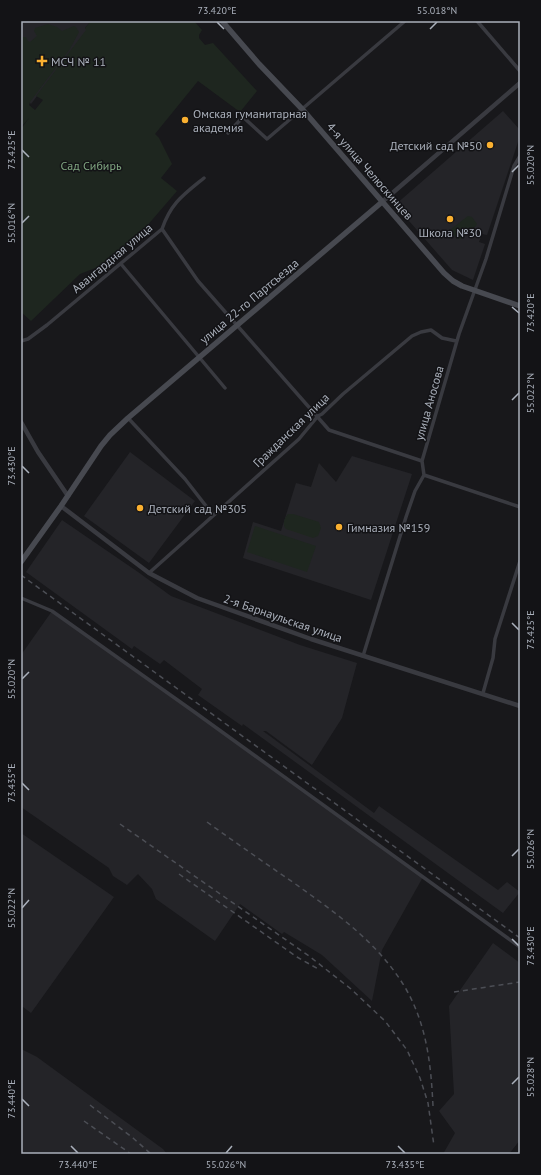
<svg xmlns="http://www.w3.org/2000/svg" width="541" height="1175" font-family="'PT Sans',sans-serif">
  <rect width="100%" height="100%" fill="#18181b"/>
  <path fill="#242428" d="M 21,21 L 91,21 L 85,28 L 87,30 L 31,104 L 21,92 Z
    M 503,111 L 520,130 L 520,136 L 487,235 L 482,234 L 479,242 L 485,244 L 473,280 L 452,270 L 395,205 Z
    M 130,452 L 195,501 L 149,563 L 84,516 Z
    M 352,456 L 412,474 L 371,600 L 243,558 L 253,522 L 281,531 L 296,483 L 311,487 L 319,463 L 336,482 Z
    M 62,520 L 138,572 L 171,596 L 300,645 L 357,663 L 342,718 L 312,765 L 266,731 L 263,731 L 374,813 L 379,806 L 498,890 L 507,882 L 520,892 L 503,913 L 243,724 L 242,726 L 198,695 L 202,689 L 164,660 L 160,664 L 134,646 L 132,649 L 26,572 Z
    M 52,611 L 423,877 L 382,950 L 372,1001 L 322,955 L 284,932 L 282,934 L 240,904 L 215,941 L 156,899 L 152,889 L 138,874 L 127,885 L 113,876 L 109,868 L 21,807 L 21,655 Z
    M 21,833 L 114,897 L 31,1013 L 23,1007 L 21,1010 Z
    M 493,943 L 520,963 L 520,1140 L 509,1154 L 443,1154 L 455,1133 L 439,1111 L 454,1094 L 449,1006 Z
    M 21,1049 L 37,1057 L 163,1149 L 167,1154 L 21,1154 Z"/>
  <path fill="#1e261f" d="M 91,21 L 194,21 L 202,30 L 199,35 L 199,38 L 205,45 L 213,43 L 257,91 L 240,112 L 198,81 L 155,134 L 159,138 L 172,164 L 161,178 L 177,191 L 146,227 L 103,265 L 80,274 L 31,321 L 21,312 L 21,129 L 29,118 L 23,125 L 21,124 L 21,37 L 26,37 L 28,41 L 30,42 L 37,36 L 34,31 L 35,28 L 48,24 L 57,27 L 62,31 L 74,26 L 76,27 L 79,32 L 70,49 L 30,102 L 29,105 L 35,110 L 43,100 L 36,96 L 86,30 L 85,28 Z
    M 468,216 L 472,217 L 477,224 L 476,226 L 461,239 L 457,239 L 452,233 L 451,229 Z
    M 288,514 L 293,514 L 319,522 L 321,528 L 318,536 L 313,538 L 286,529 C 282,525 284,518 288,514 Z
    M 255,526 L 316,546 L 307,572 L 247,552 Z"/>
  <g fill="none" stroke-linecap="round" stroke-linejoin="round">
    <path stroke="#393a40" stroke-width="3.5" d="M 477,21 L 520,71
      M 228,133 L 243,117 L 267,139 L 405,21
      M 162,229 L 198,281 L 329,430 L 422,461
      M 121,264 L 225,388
      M 21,341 L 28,339 L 47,325 L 162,229 C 171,203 183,195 204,178
      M 128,418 L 185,479 L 213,515
      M 424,475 L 520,507
      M 149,573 L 299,439 L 318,416 L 322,414 L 343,394 L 412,336 L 421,332 L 431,330 L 442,338 L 456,341
      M 21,598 L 52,611 L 193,711 L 520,947
      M 363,656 L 406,517 L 415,491 L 424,475 L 422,461 L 459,334 L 486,259 L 514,166 L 520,156
      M 483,693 L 493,658 L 495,639 L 520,561"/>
    <path stroke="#393a40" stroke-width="4.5" d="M 382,202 L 520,83
      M 21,422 L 38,452 L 68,496
      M 61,506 L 149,573 L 197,598 L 311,639 L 520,706"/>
    <path stroke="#474950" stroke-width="5.5" d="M 222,21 L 259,64 L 303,110 L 444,273 L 453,281 L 462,286 L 520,306
      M 21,562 L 61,506 L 101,446 L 110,435 L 128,418 L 382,202"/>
    <path stroke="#4c4e55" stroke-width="1.5" stroke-dasharray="5 4" stroke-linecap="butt" d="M 21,575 L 520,938
      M 207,822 C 236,843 265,863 294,883 C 336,913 379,943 406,989 C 427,1026 431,1065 433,1106
      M 120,824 L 309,956 L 351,989 L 385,1021 L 407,1050 L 420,1078 L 428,1103 L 434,1146
      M 179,874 L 297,957 L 320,970
      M 454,992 L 520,982
      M 90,1105 L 133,1138 L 151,1154
      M 84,1121 L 131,1154"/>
  </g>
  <path fill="none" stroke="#aab0bb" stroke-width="1.5" d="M 217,22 L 224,29M 430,29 L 437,22M 22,150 L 29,157M 512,172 L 519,165M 22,223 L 29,216M 512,307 L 519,313M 512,400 L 519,393M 22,466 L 29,473M 512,623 L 519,630M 22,679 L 29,672M 22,783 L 29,790M 512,856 L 519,849M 22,908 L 29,900M 512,939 L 519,946M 512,1084 L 519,1077M 22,1099 L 29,1106M 71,1146 L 78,1153M 398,1146 L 405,1153M 226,1153 L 232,1146"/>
  <g fill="#fab030" stroke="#131316" stroke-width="1.5">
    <path d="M40 55h4v4h4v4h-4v4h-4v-4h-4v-4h4z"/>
    <circle cx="185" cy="120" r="4"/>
    <circle cx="490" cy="145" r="4"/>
    <circle cx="450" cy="219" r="4"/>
    <circle cx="140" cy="508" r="4"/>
    <circle cx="339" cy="527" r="4"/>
  </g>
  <g text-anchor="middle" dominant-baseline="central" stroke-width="3" stroke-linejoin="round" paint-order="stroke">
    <g font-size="12" fill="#aab0bb" stroke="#131316" text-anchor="start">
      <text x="51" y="61">МСЧ № 11</text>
      <text x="193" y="113">Омская гуманитарная<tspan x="193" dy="14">академия</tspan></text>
      <text x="482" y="145" text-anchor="end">Детский сад №50</text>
      <text x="450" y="232" text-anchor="middle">Школа №30</text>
      <text x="148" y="508">Детский сад №305</text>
      <text x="347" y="527">Гимназия №159</text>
    </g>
    <g font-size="12" fill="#80a681" stroke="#131316">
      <text x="91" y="165">Сад Сибирь</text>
    </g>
    <g font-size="12" fill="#aab0bb" stroke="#131316">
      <text transform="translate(370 171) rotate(49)">4-я улица Челюскинцев</text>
      <text transform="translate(112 258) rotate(-40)">Авангардная улица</text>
      <text transform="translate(249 301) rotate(-40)">улица 22-го Партсъезда</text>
      <text transform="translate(429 403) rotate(-74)">улица Аносова</text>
      <text transform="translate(291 430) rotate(-44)">Гражданская улица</text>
      <text transform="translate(283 618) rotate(19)">2-я Барнаульская улица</text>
    </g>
  </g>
  <rect width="541" height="1175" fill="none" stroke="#131316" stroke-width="44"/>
  <rect x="22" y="22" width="497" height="1131" fill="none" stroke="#aab0bb" stroke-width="1.5"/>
  <g font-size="10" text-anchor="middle" fill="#aab0bb">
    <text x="217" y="14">73.420°E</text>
    <text x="437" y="14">55.018°N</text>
    <text transform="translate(11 150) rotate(-90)" y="4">73.425°E</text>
    <text transform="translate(530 165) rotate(-90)" y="4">55.020°N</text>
    <text transform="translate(11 223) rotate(-90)" y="4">55.016°N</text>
    <text transform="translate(530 313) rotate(-90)" y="4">73.420°E</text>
    <text transform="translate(530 393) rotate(-90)" y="4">55.022°N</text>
    <text transform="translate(11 466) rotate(-90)" y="4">73.430°E</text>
    <text transform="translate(530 630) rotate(-90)" y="4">73.425°E</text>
    <text transform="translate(11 679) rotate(-90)" y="4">55.020°N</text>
    <text transform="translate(11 783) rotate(-90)" y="4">73.435°E</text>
    <text transform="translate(530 849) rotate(-90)" y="4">55.026°N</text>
    <text transform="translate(11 908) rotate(-90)" y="4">55.022°N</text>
    <text transform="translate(530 946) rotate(-90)" y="4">73.430°E</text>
    <text transform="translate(530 1077) rotate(-90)" y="4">55.028°N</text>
    <text transform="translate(11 1099) rotate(-90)" y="4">73.440°E</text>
    <text x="78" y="1168">73.440°E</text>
    <text x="226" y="1168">55.026°N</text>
    <text x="405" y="1168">73.435°E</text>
  </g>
</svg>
